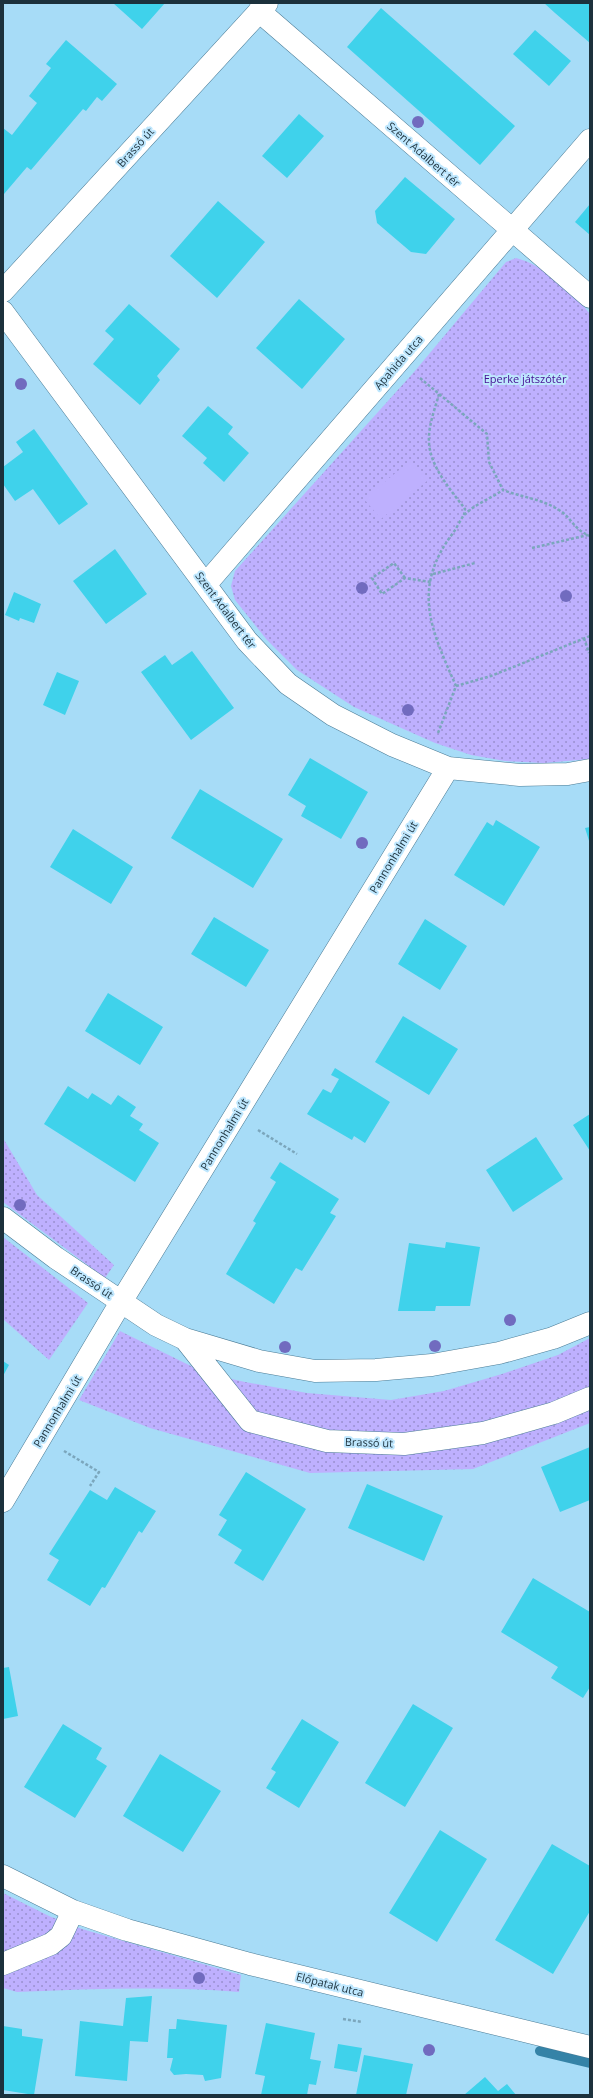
<svg xmlns="http://www.w3.org/2000/svg" width="593" height="2098" font-family="'Open Sans',sans-serif">
  <defs>
    <pattern id="green-dots" width="8" height="8" patternUnits="userSpaceOnUse"><rect width="8" height="8" fill="#beb0fe"/><path d="M2 2h.1M6 6h.1" fill="none" stroke="#9a90cf" stroke-width="1.8" stroke-linecap="round"/></pattern>
  </defs>
  <rect width="100%" height="100%" fill="#a7dcf7"/>
  <path fill="url(#green-dots)" d="M 516,258 C 542,264 574,293 590,314 L 590,759 L 544,763 L 505,761 L 471,755 L 435,743 L 354,707 L 297,670 L 267,640 L 235,600 L 231,586 L 235,571 L 414,372 L 506,262 Z
    M 3,1138 L 37,1195 L 114,1265 L 105,1278 L 3,1202 Z
    M 3,1237 L 88,1303 L 49,1360 L 3,1319 Z
    M 120,1331 L 205,1373 L 245,1382 L 307,1393 L 391,1400 L 444,1391 L 502,1374 L 558,1355 L 590,1338 L 590,1423 L 473,1469 L 310,1473 L 150,1428 L 79,1400 Z
    M 3,1893 L 49,1916 L 82,1929 L 241,1975 L 239,1992 C 165,1986 91,1989 17,1992 L 3,1988 Z"/>
  <path fill="#beb0fe" d="M 410,461 L 427,481 L 381,519 L 364,499 Z"/>
  <g fill="none" stroke-linecap="round" stroke-linejoin="round">
    <path stroke="#3583a7" stroke-width="10" d="M 540,2051 L 590,2063"/>
  </g>
  <path fill="#3fd2eb" d="M 113,3 L 165,3 L 142,29 Z
    M 544,3 L 590,3 L 590,43 L 555,13 Z
    M 381,8 L 515,126 L 480,165 L 347,47 Z
    M 535,30 L 571,61 L 549,86 L 513,54 Z
    M 66,40 L 117,84 L 102,101 L 97,97 L 86,111 L 83,109 L 31,170 L 27,167 L 4,194 L 3,128 L 12,135 L 37,103 L 29,96 L 51,68 L 46,64 Z
    M 299,114 L 324,136 L 287,178 L 262,156 Z
    M 405,177 L 455,219 L 426,254 L 411,252 L 377,223 L 375,211 Z
    M 218,201 L 265,242 L 217,298 L 170,256 Z
    M 590,204 L 590,235 L 575,222 Z
    M 299,299 L 345,339 L 302,389 L 256,348 Z
    M 129,304 L 180,349 L 157,376 L 160,380 L 140,405 L 93,364 L 114,339 L 105,331 Z
    M 208,406 L 233,427 L 228,434 L 249,453 L 224,482 L 203,463 L 207,458 L 182,436 Z
    M 34,429 L 88,504 L 59,525 L 33,489 L 15,501 L 3,484 L 3,467 L 23,452 L 16,442 Z
    M 115,549 L 147,594 L 106,624 L 73,581 Z
    M 14,592 L 41,604 L 34,623 L 20,618 L 19,621 L 5,615 Z
    M 192,651 L 234,708 L 191,740 L 141,672 L 165,655 L 172,665 Z
    M 57,672 L 79,681 L 65,715 L 43,705 Z
    M 310,758 L 368,792 L 341,839 L 301,816 L 306,806 L 288,795 Z
    M 200,789 L 283,839 L 253,888 L 171,838 Z
    M 496,820 L 540,847 L 504,906 L 454,875 L 487,822 L 493,826 Z
    M 590,827 L 590,844 L 585,828 Z
    M 73,829 L 133,867 L 111,904 L 50,867 Z
    M 214,917 L 269,950 L 246,987 L 191,954 Z
    M 425,919 L 467,946 L 440,990 L 398,964 Z
    M 108,993 L 163,1027 L 140,1065 L 85,1031 Z
    M 403,1016 L 458,1049 L 429,1095 L 375,1062 Z
    M 335,1068 L 390,1102 L 365,1143 L 354,1136 L 352,1140 L 307,1114 L 323,1089 L 331,1093 L 339,1079 L 331,1075 Z
    M 68,1086 L 88,1099 L 92,1093 L 111,1105 L 118,1095 L 136,1107 L 130,1116 L 143,1124 L 139,1130 L 159,1143 L 135,1182 L 44,1124 Z
    M 590,1114 L 590,1151 L 573,1125 Z
    M 536,1137 L 563,1179 L 513,1212 L 486,1170 Z
    M 280,1162 L 339,1199 L 330,1213 L 336,1216 L 302,1271 L 296,1268 L 274,1304 L 226,1274 L 256,1223 L 253,1221 L 276,1182 L 270,1178 Z
    M 446,1242 L 480,1247 L 470,1306 L 436,1306 L 435,1311 L 398,1311 L 409,1243 L 445,1248 Z
    M 3,1361 L 9,1365 L 3,1376 Z
    M 590,1447 L 590,1500 L 560,1512 L 541,1467 Z
    M 246,1472 L 306,1509 L 263,1581 L 234,1563 L 242,1550 L 218,1535 L 227,1520 L 219,1515 Z
    M 367,1484 L 443,1516 L 424,1561 L 348,1528 Z
    M 115,1487 L 156,1511 L 142,1533 L 139,1531 L 105,1588 L 102,1587 L 90,1606 L 47,1580 L 59,1560 L 49,1554 L 90,1490 L 107,1500 Z
    M 533,1578 L 590,1612 L 590,1687 L 583,1698 L 551,1678 L 558,1667 L 501,1632 Z
    M 9,1667 L 18,1716 L 3,1719 L 3,1668 Z
    M 413,1704 L 453,1728 L 405,1807 L 365,1783 Z
    M 302,1719 L 339,1742 L 299,1808 L 266,1788 L 276,1772 L 271,1769 Z
    M 63,1724 L 102,1748 L 96,1759 L 107,1766 L 75,1818 L 24,1787 Z
    M 160,1754 L 221,1791 L 183,1852 L 123,1816 Z
    M 440,1830 L 487,1859 L 437,1942 L 389,1913 Z
    M 552,1844 L 590,1866 L 590,1911 L 553,1974 L 495,1940 Z
    M 152,1996 L 148,2042 L 130,2041 L 127,2081 L 75,2076 L 80,2021 L 123,2026 L 126,1998 Z
    M 177,2019 L 227,2025 L 221,2078 L 205,2081 L 203,2075 L 186,2074 L 174,2075 L 170,2070 L 173,2058 L 167,2058 L 169,2029 L 176,2029 Z
    M 266,2023 L 315,2033 L 310,2059 L 321,2061 L 316,2085 L 309,2084 L 307,2095 L 261,2095 L 265,2076 L 255,2074 Z
    M 3,2026 L 22,2029 L 22,2036 L 43,2039 L 34,2095 L 3,2090 Z
    M 338,2044 L 362,2048 L 357,2072 L 334,2068 Z
    M 364,2055 L 413,2064 L 406,2095 L 356,2095 Z
    M 485,2077 L 498,2091 L 507,2084 L 516,2095 L 464,2095 Z"/>
  <g fill="none" stroke-linecap="round" stroke-linejoin="round">
    <g stroke="#4b7c96" stroke-width="23">
      <path id="minor" d="M 259,11 L 590,297
        M 3,291 L 267,3
        M 3,312 L 247,641 L 288,684 L 333,715 L 392,745 L 448,768 L 520,775 L 568,774 L 590,770
        M 206,584 L 590,140
        M 3,1218 L 56,1258 L 156,1325 L 185,1339 L 259,1361 L 315,1371 L 376,1370 L 432,1365 L 499,1353 L 553,1338 L 590,1323
        M 185,1339 L 250,1421 L 327,1441 L 404,1444 L 483,1433 L 554,1413 L 590,1398
        M 3,1501 L 121,1302 L 448,768
        M 3,1876 L 73,1911 L 127,1930 L 250,1964 L 590,2047
        M 3,1964 L 51,1944 L 61,1936 L 73,1911"/>
    </g>
    <path stroke="#7ba6bc" stroke-width="2.5" stroke-dasharray="3 2" stroke-linecap="butt" d="M 420,378 L 487,434 L 489,462 L 503,490 C 521,497 542,499 559,510 C 572,518 573,529 590,536
      M 439,394 C 435,409 428,426 429,442 C 430,467 451,490 465,509 L 464,515
      M 532,548 L 588,535
      M 433,574 L 475,563
      M 405,578 L 394,563 L 372,578 L 382,594 L 405,578 L 431,582
      M 584,638 L 589,653
      M 456,686 L 491,676 L 590,636
      M 438,733 L 456,686 C 431,629 411,589 453,533 C 457,528 460,520 464,515 C 474,505 491,498 503,490
      M 258,1130 L 297,1154
      M 64,1451 L 99,1472 L 90,1486
      M 343,2019 L 362,2022"/>
    <use href="#minor" stroke="#fff" stroke-width="22"/>
  </g>
  <g fill="#716bbf">
    <circle cx="418" cy="122" r="6"/>
    <circle cx="21" cy="384" r="6"/>
    <circle cx="362" cy="588" r="6"/>
    <circle cx="566" cy="596" r="6"/>
    <circle cx="408" cy="710" r="6"/>
    <circle cx="362" cy="843" r="6"/>
    <circle cx="20" cy="1205" r="6"/>
    <circle cx="510" cy="1320" r="6"/>
    <circle cx="435" cy="1346" r="6"/>
    <circle cx="285" cy="1347" r="6"/>
    <circle cx="199" cy="1978" r="6"/>
    <circle cx="429" cy="2050" r="6"/>
  </g>
  <g text-anchor="middle" dominant-baseline="central" stroke-width="4" stroke-linejoin="round" paint-order="stroke">
    <g font-size="11" fill="#1c313c" stroke="#bee7fe">
      <text transform="translate(135 147) rotate(-48)">Brassó út</text>
      <text transform="translate(424 154) rotate(41)">Szent Adalbert tér</text>
      <text transform="translate(398 362) rotate(-49)">Apahida utca</text>
      <text transform="translate(226 610) rotate(53)">Szent Adalbert tér</text>
      <text transform="translate(393 857) rotate(-59)">Pannonhalmi út</text>
      <text transform="translate(224 1134) rotate(-59)">Pannonhalmi út</text>
      <text transform="translate(92 1282) rotate(34)">Brassó út</text>
      <text transform="translate(57 1411) rotate(-59)">Pannonhalmi út</text>
      <text transform="translate(369 1442) rotate(2)">Brassó út</text>
      <text transform="translate(330 1984) rotate(14)">Előpatak utca</text>
    </g>
    <g font-size="11" fill="#440f92" stroke="#bee7fe">
      <text x="525" y="378">Eperke játszótér</text>
    </g>
  </g>
  <rect width="593" height="2098" fill="none" stroke="#1c313c" stroke-width="8"/>
</svg>
